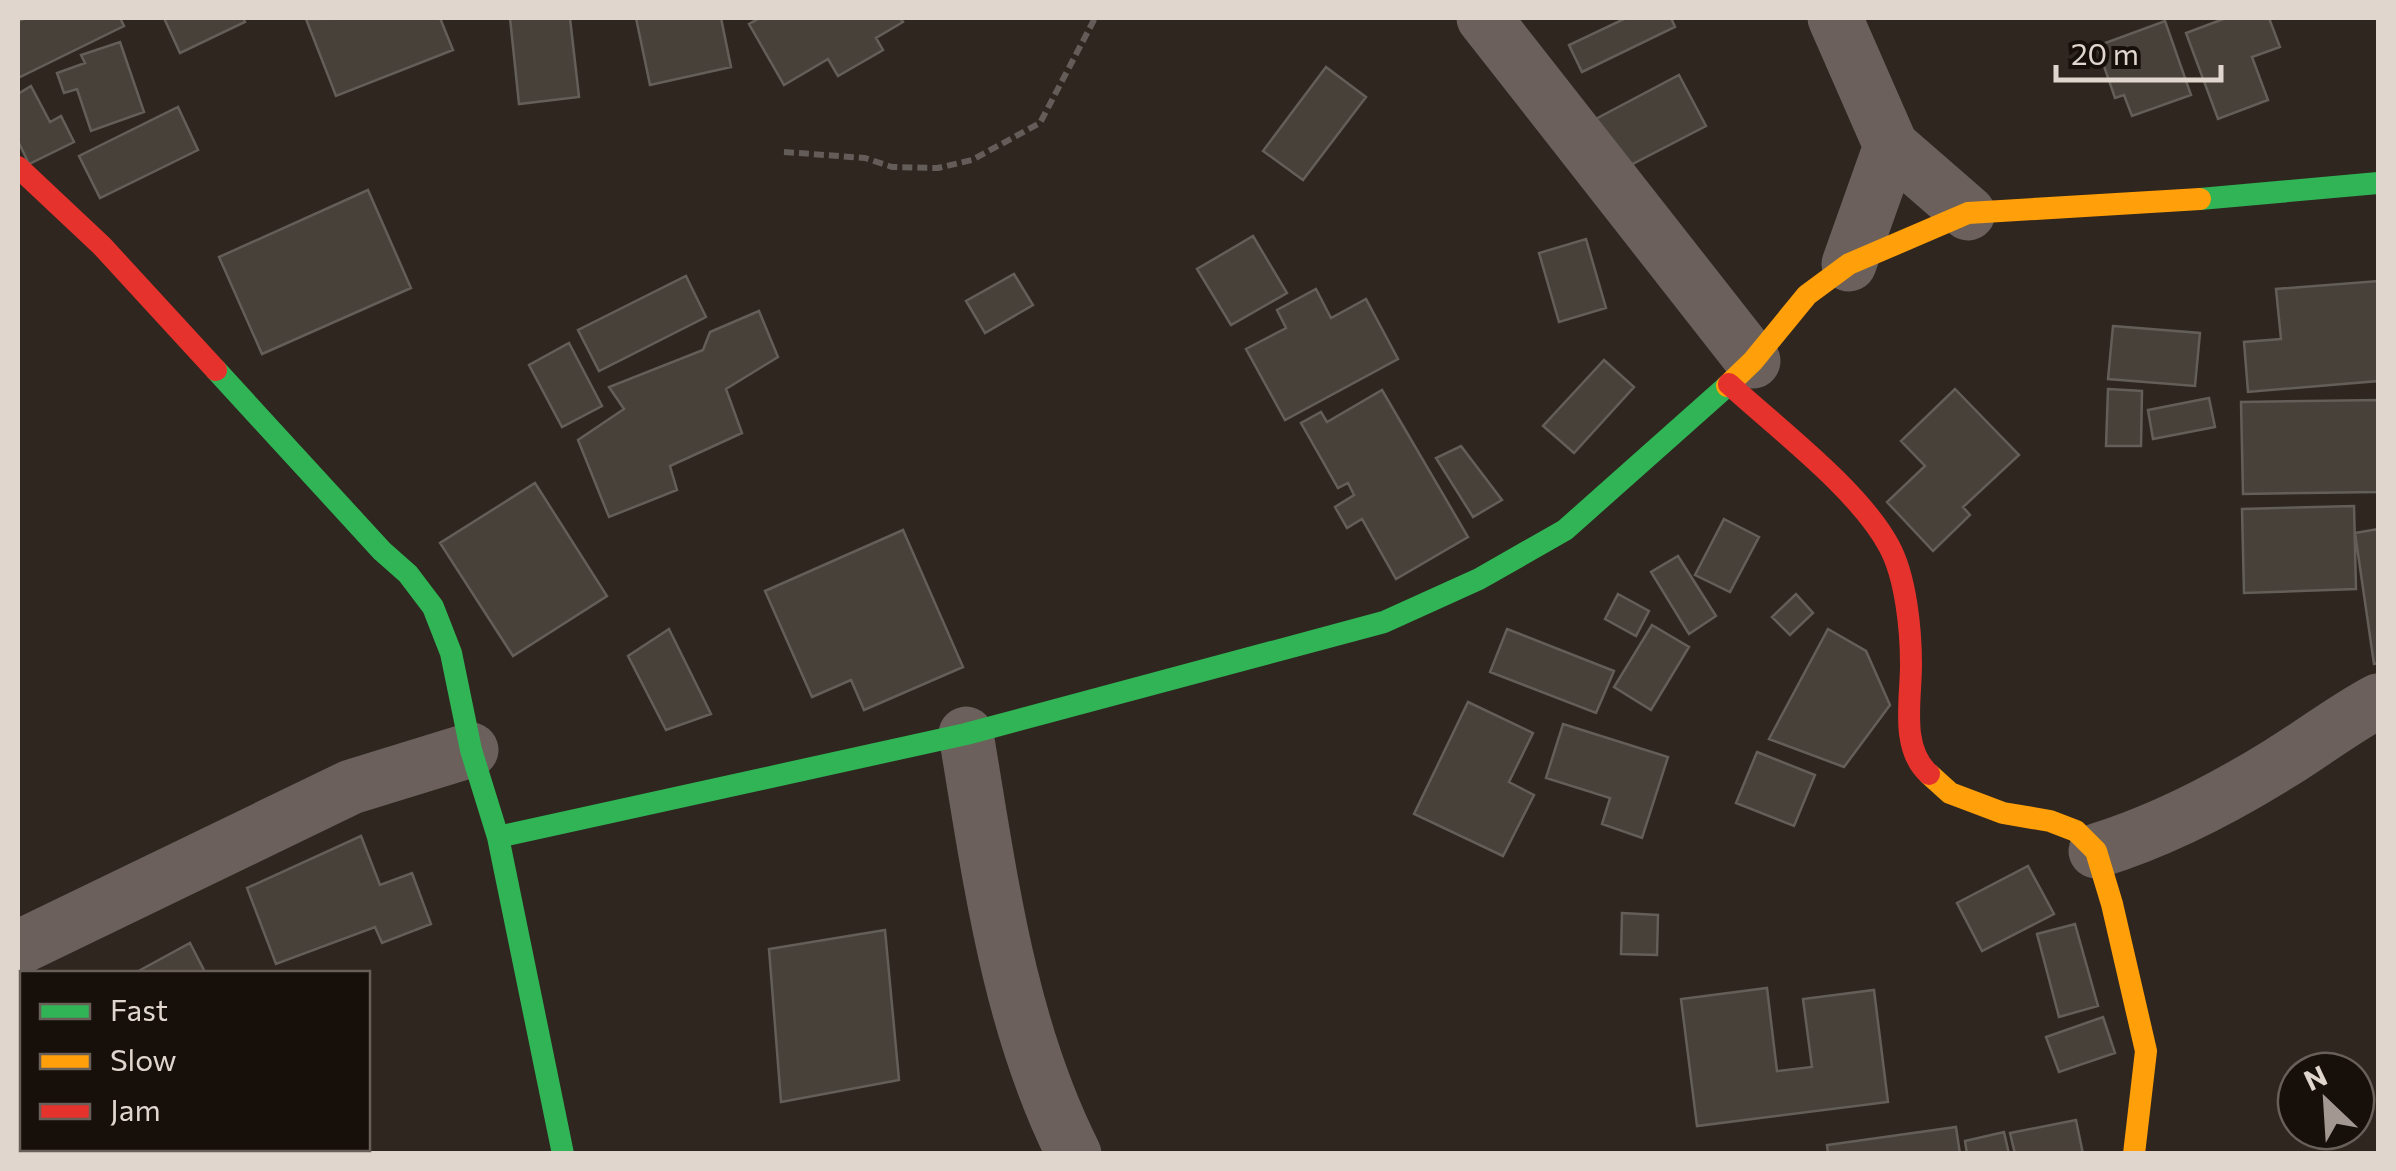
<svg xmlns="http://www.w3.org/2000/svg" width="2396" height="1171" font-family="Commissioner,sans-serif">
  <rect width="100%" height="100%" fill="#2e261f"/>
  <path fill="#48413a" stroke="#645e58" stroke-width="2.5" d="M 26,18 L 120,18 L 124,26 L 18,78 L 18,21 Z
    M 164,18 L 243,18 L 245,22 L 180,53 Z
    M 440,18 L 453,50 L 336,96 L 306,19 Z
    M 510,18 L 570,18 L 579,97 L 519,104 Z
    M 636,18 L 721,18 L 731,67 L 650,85 Z
    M 760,18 L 900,18 L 903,22 L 876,38 L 883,50 L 838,76 L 828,59 L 784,85 L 749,24 Z
    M 1626,18 L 1671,18 L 1675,27 L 1582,72 L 1569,45 Z
    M 2226,18 L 2269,18 L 2280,47 L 2252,57 L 2268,100 L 2218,119 L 2186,33 Z
    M 2165,21 L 2191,95 L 2132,116 L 2124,95 L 2115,98 L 2097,46 Z
    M 120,42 L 144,112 L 91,131 L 77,89 L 64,93 L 57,73 L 85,63 L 81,55 Z
    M 1326,67 L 1366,97 L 1303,180 L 1263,151 Z
    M 1679,75 L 1706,126 L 1617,172 L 1590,122 Z
    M 31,86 L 50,122 L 61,116 L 74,142 L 29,164 L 18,141 L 18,94 Z
    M 178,107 L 198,150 L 100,198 L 79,156 Z
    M 368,190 L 411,288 L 262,354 L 219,257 Z
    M 1253,236 L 1287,293 L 1231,325 L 1197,269 Z
    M 1586,239 L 1606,308 L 1559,322 L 1539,253 Z
    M 1014,274 L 1033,305 L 985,333 L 966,301 Z
    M 686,276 L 706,317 L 599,371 L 578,330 Z
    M 2378,281 L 2378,381 L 2248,392 L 2244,342 L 2281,339 L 2276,289 Z
    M 1316,289 L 1331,318 L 1366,299 L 1398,359 L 1285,420 L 1246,349 L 1286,328 L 1277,310 Z
    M 759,311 L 778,357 L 726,389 L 742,433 L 670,466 L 677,490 L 609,517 L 578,440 L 624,409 L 609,387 L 703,350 L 710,332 Z
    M 2113,326 L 2200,333 L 2195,386 L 2108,379 Z
    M 569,343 L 602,406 L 562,427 L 529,365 Z
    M 1604,360 L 1634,387 L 1574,453 L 1543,426 Z
    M 1955,389 L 2019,455 L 1963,507 L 1970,515 L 1933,551 L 1887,502 L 1925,466 L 1901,441 Z
    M 2108,389 L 2142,391 L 2141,446 L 2106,446 Z
    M 1382,390 L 1468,537 L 1396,579 L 1362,519 L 1347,528 L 1335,507 L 1354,495 L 1348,483 L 1338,488 L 1301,423 L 1321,412 L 1327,422 Z
    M 2209,398 L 2215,427 L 2153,439 L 2148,410 Z
    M 2378,400 L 2378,492 L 2243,494 L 2241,402 Z
    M 1461,446 L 1502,500 L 1473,517 L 1436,458 Z
    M 535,483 L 607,596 L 513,656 L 440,543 Z
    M 2354,506 L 2356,589 L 2244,593 L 2242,509 Z
    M 1724,519 L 1759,537 L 1730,592 L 1695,575 Z
    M 2378,529 L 2378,663 L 2374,664 L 2355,533 Z
    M 903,530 L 963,667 L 864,710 L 851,680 L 812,697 L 765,591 Z
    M 1678,556 L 1716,616 L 1689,634 L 1651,572 Z
    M 1618,594 L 1649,611 L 1636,636 L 1605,619 Z
    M 1796,594 L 1813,613 L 1790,635 L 1772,617 Z
    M 1652,625 L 1689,647 L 1651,710 L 1614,687 Z
    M 669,629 L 711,714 L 666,730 L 628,656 Z
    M 1507,629 L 1614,671 L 1596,713 L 1490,672 Z
    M 1828,629 L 1866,651 L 1890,705 L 1844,767 L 1769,739 Z
    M 1468,702 L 1533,733 L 1509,782 L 1534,795 L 1503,856 L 1414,814 Z
    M 1563,724 L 1668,757 L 1642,838 L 1602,824 L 1610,798 L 1546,778 Z
    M 1757,752 L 1815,775 L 1794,826 L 1736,803 Z
    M 361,836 L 380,885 L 412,873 L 431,924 L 382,943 L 375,927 L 276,964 L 247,888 Z
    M 2028,866 L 2054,914 L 1982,951 L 1957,903 Z
    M 1622,913 L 1658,915 L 1657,955 L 1621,954 Z
    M 2075,924 L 2098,1006 L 2059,1017 L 2037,934 Z
    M 885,930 L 899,1080 L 781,1102 L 769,949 Z
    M 190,943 L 206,974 L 133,974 Z
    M 1767,988 L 1777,1071 L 1812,1067 L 1803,999 L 1874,990 L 1888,1102 L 1697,1126 L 1681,999 Z
    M 2103,1017 L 2115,1053 L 2059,1072 L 2046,1037 Z
    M 2076,1120 L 2083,1154 L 2015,1154 L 2010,1133 Z
    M 1956,1127 L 1960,1154 L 1828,1154 L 1827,1145 Z
    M 2004,1132 L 2009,1154 L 1967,1154 L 1965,1141 Z"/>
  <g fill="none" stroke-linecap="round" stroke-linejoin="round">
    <path stroke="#645c58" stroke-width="6" stroke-dasharray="10 5" stroke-linecap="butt" d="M 784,152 L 865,158 L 892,167 L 938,168 L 972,160 L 1040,123 L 1095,18"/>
    <path stroke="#6b605b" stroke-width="55" d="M 1484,18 L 1753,361
      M 1835,18 L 1891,146 L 1968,213
      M 1849,264 L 1891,146
      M 966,734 C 990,876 1008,1023 1074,1154
      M 2096,851 C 2161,831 2221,800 2279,764 C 2312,744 2344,719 2378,701
      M 18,948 L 351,787 L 471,750"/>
    <path stroke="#30b455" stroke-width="22" d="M 2200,199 L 2378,183
      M 216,370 L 382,551 L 408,574 L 433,607 L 451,653 L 471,750 L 498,837 L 563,1154
      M 498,837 L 966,734 L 1384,622 L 1479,579 L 1565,530 L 1727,386"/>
    <path stroke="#ff9f0a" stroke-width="22" d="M 1727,386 L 1753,361 L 1807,295 L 1849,264 L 1968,213 L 2200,199
      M 1929,774 L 1950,793 L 2003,813 L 2050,821 L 2076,831 L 2096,851 L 2112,904 L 2146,1051 L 2134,1154"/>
    <path stroke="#e5322d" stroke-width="22" d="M 18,167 L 102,246 L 216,370
      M 1729,384 C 1778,429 1859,490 1889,546 C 1906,577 1911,630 1911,665 C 1911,700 1900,748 1929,774"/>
  </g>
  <rect width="2396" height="1171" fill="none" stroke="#e0d6ce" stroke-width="40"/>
  <rect x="20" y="971" width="350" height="180" fill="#160f0a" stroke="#675f58" stroke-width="2.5"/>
  <rect x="40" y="1004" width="50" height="15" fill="#30b455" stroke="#675f58" stroke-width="2.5"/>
  <text x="110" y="1021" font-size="30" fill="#e0d6ce">Fast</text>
  <rect x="40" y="1054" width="50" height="15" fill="#ff9f0a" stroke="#675f58" stroke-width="2.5"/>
  <text x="110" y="1071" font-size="30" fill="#e0d6ce">Slow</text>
  <rect x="40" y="1104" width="50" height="15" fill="#e5322d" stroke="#675f58" stroke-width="2.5"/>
  <text x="110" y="1121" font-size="30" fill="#e0d6ce">Jam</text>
  <g transform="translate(2326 1101) rotate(335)"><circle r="48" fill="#160f0a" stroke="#675f58" stroke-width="2.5"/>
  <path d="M0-8L18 38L0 25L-18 38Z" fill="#a29891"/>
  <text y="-15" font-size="28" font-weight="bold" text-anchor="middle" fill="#e0d6ce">N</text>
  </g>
  <path d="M2056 65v15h165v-15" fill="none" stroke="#e0d6ce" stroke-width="5"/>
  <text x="2071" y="65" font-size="30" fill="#e0d6ce" stroke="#160f0a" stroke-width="8" paint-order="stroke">20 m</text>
</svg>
